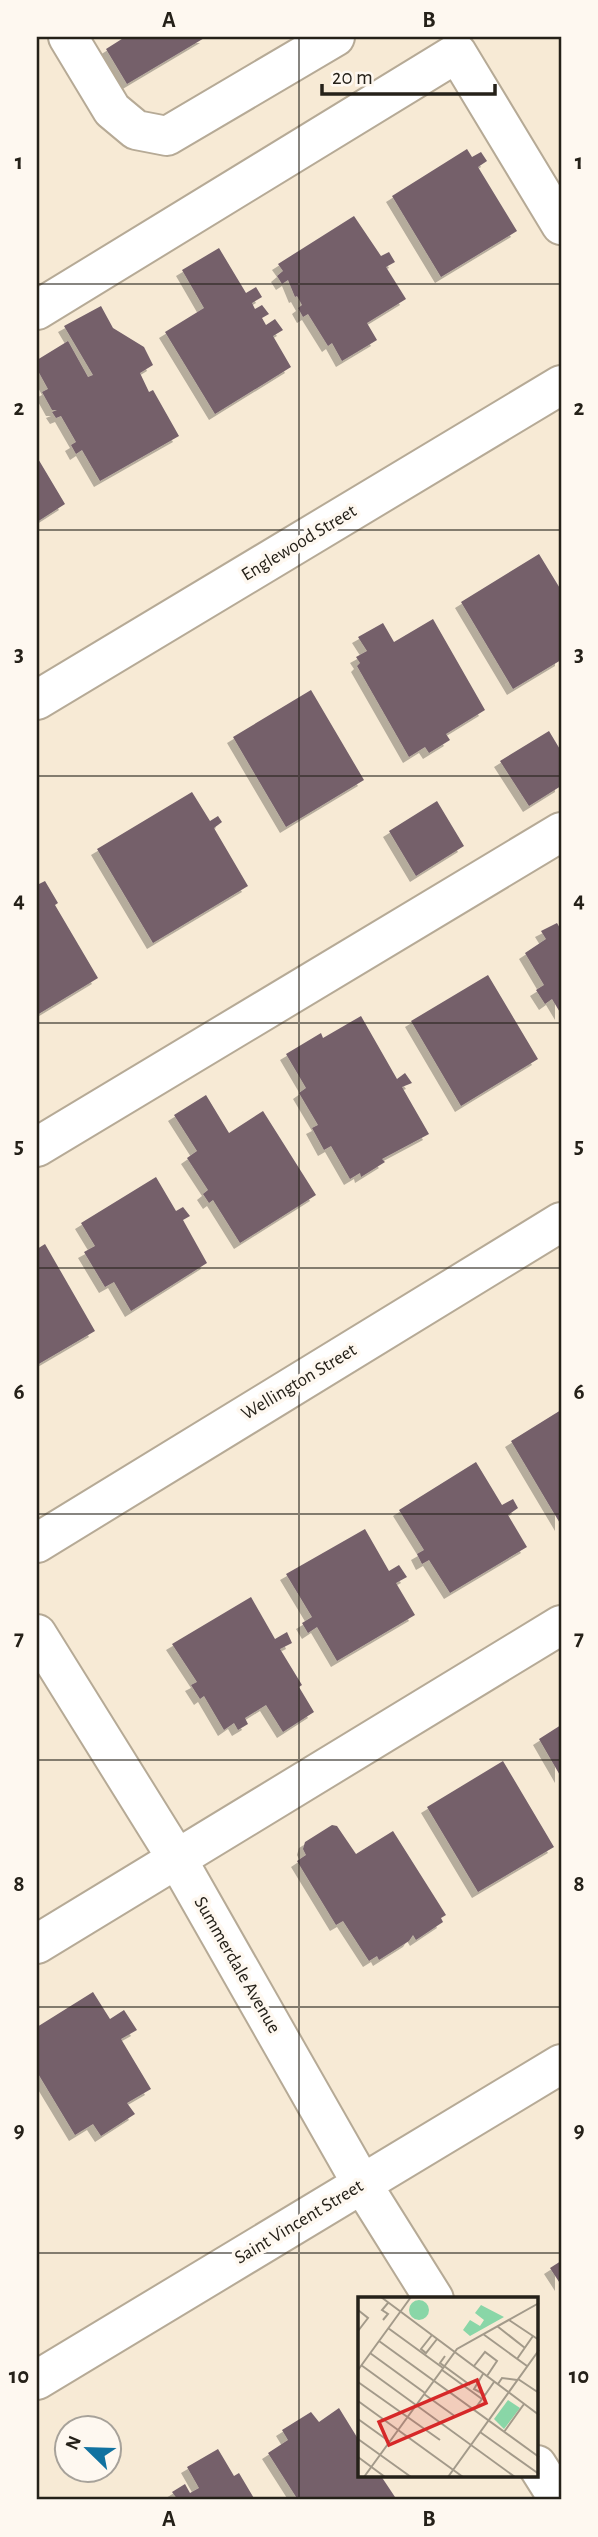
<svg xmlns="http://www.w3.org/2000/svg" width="598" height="2537" font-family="'Alegreya Sans',sans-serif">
  <defs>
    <filter id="shadow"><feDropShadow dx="-6" dy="6" stdDeviation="0" flood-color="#0004"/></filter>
  </defs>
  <rect width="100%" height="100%" fill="#f7ead5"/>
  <path fill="#74606b" filter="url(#shadow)" d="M 125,37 L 206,37 L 127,84 L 106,49 Z
    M 467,149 L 472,157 L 481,152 L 487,161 L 478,167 L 517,231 L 441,277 L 392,196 Z
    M 354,216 L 381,256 L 389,252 L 395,262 L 386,267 L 406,299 L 367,323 L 377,340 L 342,361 L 332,343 L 328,346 L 308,314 L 303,317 L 298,308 L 302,305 L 297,296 L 295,297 L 288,280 L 282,284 L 277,276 L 283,271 L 278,264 Z
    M 219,248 L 246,293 L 256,287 L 262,297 L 252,303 L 255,309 L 262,305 L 269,314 L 262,318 L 266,325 L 275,319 L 283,330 L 273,336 L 291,367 L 215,414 L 165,332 L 204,308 L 182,270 Z
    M 101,306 L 113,328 L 144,347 L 153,365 L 140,373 L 149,392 L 153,390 L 179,436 L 100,481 L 82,450 L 76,454 L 71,445 L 76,442 L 61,416 L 56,418 L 52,412 L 57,410 L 52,410 L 42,392 L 48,389 L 37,369 L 37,360 L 68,341 L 88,377 L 93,375 L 64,326 Z
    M 37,457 L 65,504 L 37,522 Z
    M 539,554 L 561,590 L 561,660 L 513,689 L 461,602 Z
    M 433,619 L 485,710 L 446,734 L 450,740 L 429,753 L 425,747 L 409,757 L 357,666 L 360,663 L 356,657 L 367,651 L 358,637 L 383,623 L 394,642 Z
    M 311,690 L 364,780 L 286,827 L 233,737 Z
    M 549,731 L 561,751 L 561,786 L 529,806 L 500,761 Z
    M 192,792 L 210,821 L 218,816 L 222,822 L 214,828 L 248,886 L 153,943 L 97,849 Z
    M 437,801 L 464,846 L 416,876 L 389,831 Z
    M 45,881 L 58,903 L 55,905 L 98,978 L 37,1015 L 37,885 Z
    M 557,923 L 561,930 L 561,1014 L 552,999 L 545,1004 L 536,990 L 544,985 L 525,953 L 546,939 L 541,931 Z
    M 488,975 L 538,1059 L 461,1106 L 411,1021 Z
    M 361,1016 L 397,1079 L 405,1073 L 412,1083 L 402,1087 L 429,1134 L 382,1159 L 385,1162 L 361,1177 L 360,1173 L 350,1179 L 331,1146 L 324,1150 L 312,1128 L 318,1125 L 299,1093 L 306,1088 L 286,1054 L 321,1033 L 323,1038 Z
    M 206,1095 L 229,1133 L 263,1111 L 316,1195 L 240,1243 L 213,1200 L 209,1203 L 203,1194 L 208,1190 L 187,1158 L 197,1151 L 174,1115 Z
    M 156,1177 L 176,1211 L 183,1207 L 190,1216 L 183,1220 L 207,1263 L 131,1311 L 114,1282 L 105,1287 L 84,1252 L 95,1246 L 81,1223 Z
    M 45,1244 L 95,1331 L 37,1365 L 37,1249 Z
    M 561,1410 L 561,1525 L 511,1441 Z
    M 476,1462 L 502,1505 L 513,1499 L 518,1508 L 508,1515 L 527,1547 L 450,1593 L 429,1560 L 422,1564 L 417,1554 L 424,1550 L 399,1510 Z
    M 365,1529 L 389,1571 L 399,1565 L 407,1577 L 396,1583 L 415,1615 L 337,1661 L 317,1627 L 308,1633 L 302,1623 L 312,1617 L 286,1574 Z
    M 251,1597 L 275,1639 L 287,1632 L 292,1643 L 280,1649 L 302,1685 L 299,1687 L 314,1712 L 283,1732 L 266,1705 L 245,1718 L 248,1724 L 238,1730 L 234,1723 L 224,1730 L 204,1696 L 200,1699 L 191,1685 L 197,1682 L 172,1644 Z
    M 561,1725 L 561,1777 L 539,1739 Z
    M 503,1761 L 554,1847 L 478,1892 L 427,1807 Z
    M 332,1825 L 337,1826 L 356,1854 L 393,1831 L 446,1915 L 441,1918 L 443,1922 L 416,1940 L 413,1935 L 409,1941 L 379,1960 L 377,1956 L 369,1961 L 343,1921 L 336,1925 L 297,1861 L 306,1855 L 303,1849 L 305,1842 Z
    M 93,1992 L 110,2019 L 124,2010 L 137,2030 L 121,2039 L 151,2089 L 127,2103 L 135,2114 L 101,2136 L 93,2124 L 75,2135 L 37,2072 L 37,2027 Z
    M 561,2261 L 561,2285 L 550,2268 Z
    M 339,2408 L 360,2442 L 360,2476 L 381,2476 L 397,2500 L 298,2500 L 268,2453 L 288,2440 L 282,2430 L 311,2412 L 319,2422 Z
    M 218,2449 L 234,2476 L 239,2473 L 255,2500 L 178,2500 L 172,2492 L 185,2484 L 190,2493 L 199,2488 L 187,2467 Z"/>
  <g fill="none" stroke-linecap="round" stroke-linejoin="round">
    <g stroke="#b6aa96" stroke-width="42">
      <path id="minor" d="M 68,37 L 112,110 L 136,130 L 167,136 L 335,37
        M 37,310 L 457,53 L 561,225
        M 37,700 L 561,385
        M 37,1147 L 561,832
        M 37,1543 L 561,1222
        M 37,1634 L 177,1859 L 362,2184 L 434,2299
        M 37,1944 L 561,1625
        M 37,2380 L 561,2064
        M 537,2465 L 559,2500"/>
    </g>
    <use href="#minor" stroke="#fff" stroke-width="38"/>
  </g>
  <path fill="none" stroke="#252119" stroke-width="2" stroke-opacity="0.55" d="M 299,37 L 299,2500M 37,284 L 561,284M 37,530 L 561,530M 37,776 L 561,776M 37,1023 L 561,1023M 37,1268 L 561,1268M 37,1514 L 561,1514M 37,1760 L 561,1760M 37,2007 L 561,2007M 37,2253 L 561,2253"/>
  <g text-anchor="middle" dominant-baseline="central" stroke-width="7" stroke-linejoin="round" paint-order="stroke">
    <g font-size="19" fill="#252119" stroke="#fef8f0">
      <text transform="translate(299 543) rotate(-31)">Englewood Street</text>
      <text transform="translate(299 1382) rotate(-31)">Wellington Street</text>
      <text transform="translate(237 1965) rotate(60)">Summerdale Avenue</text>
      <text transform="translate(299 2222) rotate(-31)">Saint Vincent Street</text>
    </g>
  </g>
  <g transform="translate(358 2297)">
    <rect width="180" height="180" fill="#f7ead5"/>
    <path d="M51 13a10 10 0 1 1 20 0a10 10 0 1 1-20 0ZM 123,8 L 146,20 L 112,39 L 105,33 L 112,23 L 122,29 L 126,23 L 117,16 ZM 150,103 L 162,111 L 146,132 L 136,122 Z" fill="#89d6a7"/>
    <path fill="none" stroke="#a39a8a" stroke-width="2" d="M 23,0 L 181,118M 0,13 L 10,21 L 0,34M 25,23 L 30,17 L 24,13 L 30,6M 151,23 L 181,43M 139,29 L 167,51M 30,31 L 85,71M 125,37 L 169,69M 74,38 L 63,52 L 68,56 L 79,42M 21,44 L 181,160M 12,56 L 67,96M 87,59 L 82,66 L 112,88M 159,62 L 175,39M 3,68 L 157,180M 116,69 L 127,55 L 139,64 L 129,79M 0,73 L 53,0M 84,73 L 124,102 L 116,113M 125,77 L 116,92 L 127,98 L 136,85M 160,82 L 181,96M 0,85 L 82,143M 140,87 L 144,81 L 159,83M 66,97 L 98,120M 0,104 L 105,180M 0,122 L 32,145M 122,135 L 181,177M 146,135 L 166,107M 0,142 L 53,180M 0,160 L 27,180M 6,180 L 99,52 L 181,6M 90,180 L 181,53"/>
    <path fill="#d62828" fill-opacity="0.15" stroke="#d62828" stroke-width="3.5" d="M 119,83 L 128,106 L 31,148 L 21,125 Z"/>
    <rect width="180" height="180" fill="none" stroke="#252119" stroke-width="3.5"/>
  </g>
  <rect width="598" height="2537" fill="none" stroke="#fef8f0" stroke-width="77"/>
  <g transform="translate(88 2449) rotate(293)"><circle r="33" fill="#fef8f0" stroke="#a7a29a" stroke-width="2"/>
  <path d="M0-5L12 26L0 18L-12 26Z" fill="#1172a0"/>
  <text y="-10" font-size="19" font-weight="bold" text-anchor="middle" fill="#252119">N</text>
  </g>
  <path d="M322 84v10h173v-10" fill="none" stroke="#252119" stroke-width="3.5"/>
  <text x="332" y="84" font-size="21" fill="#252119" stroke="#fef8f0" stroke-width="5" paint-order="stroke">20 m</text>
  <rect x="38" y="38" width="522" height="2460" fill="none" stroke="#252119" stroke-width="2.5"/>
  <g font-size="23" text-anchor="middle" font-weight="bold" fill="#252119">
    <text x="169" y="27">A</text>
    <text x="429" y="27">B</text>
    <text x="19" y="169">1</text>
    <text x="579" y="169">1</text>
    <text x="19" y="415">2</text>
    <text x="579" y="415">2</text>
    <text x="19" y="661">3</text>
    <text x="579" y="661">3</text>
    <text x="19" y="907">4</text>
    <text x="579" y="907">4</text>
    <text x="19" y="1153">5</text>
    <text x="579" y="1153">5</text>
    <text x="19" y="1399">6</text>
    <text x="579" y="1399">6</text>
    <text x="19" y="1645">7</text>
    <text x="579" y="1645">7</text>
    <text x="19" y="1891">8</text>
    <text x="579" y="1891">8</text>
    <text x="19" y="2137">9</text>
    <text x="579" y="2137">9</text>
    <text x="19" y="2383">10</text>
    <text x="579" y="2383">10</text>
    <text x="169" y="2526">A</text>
    <text x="429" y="2526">B</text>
  </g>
</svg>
